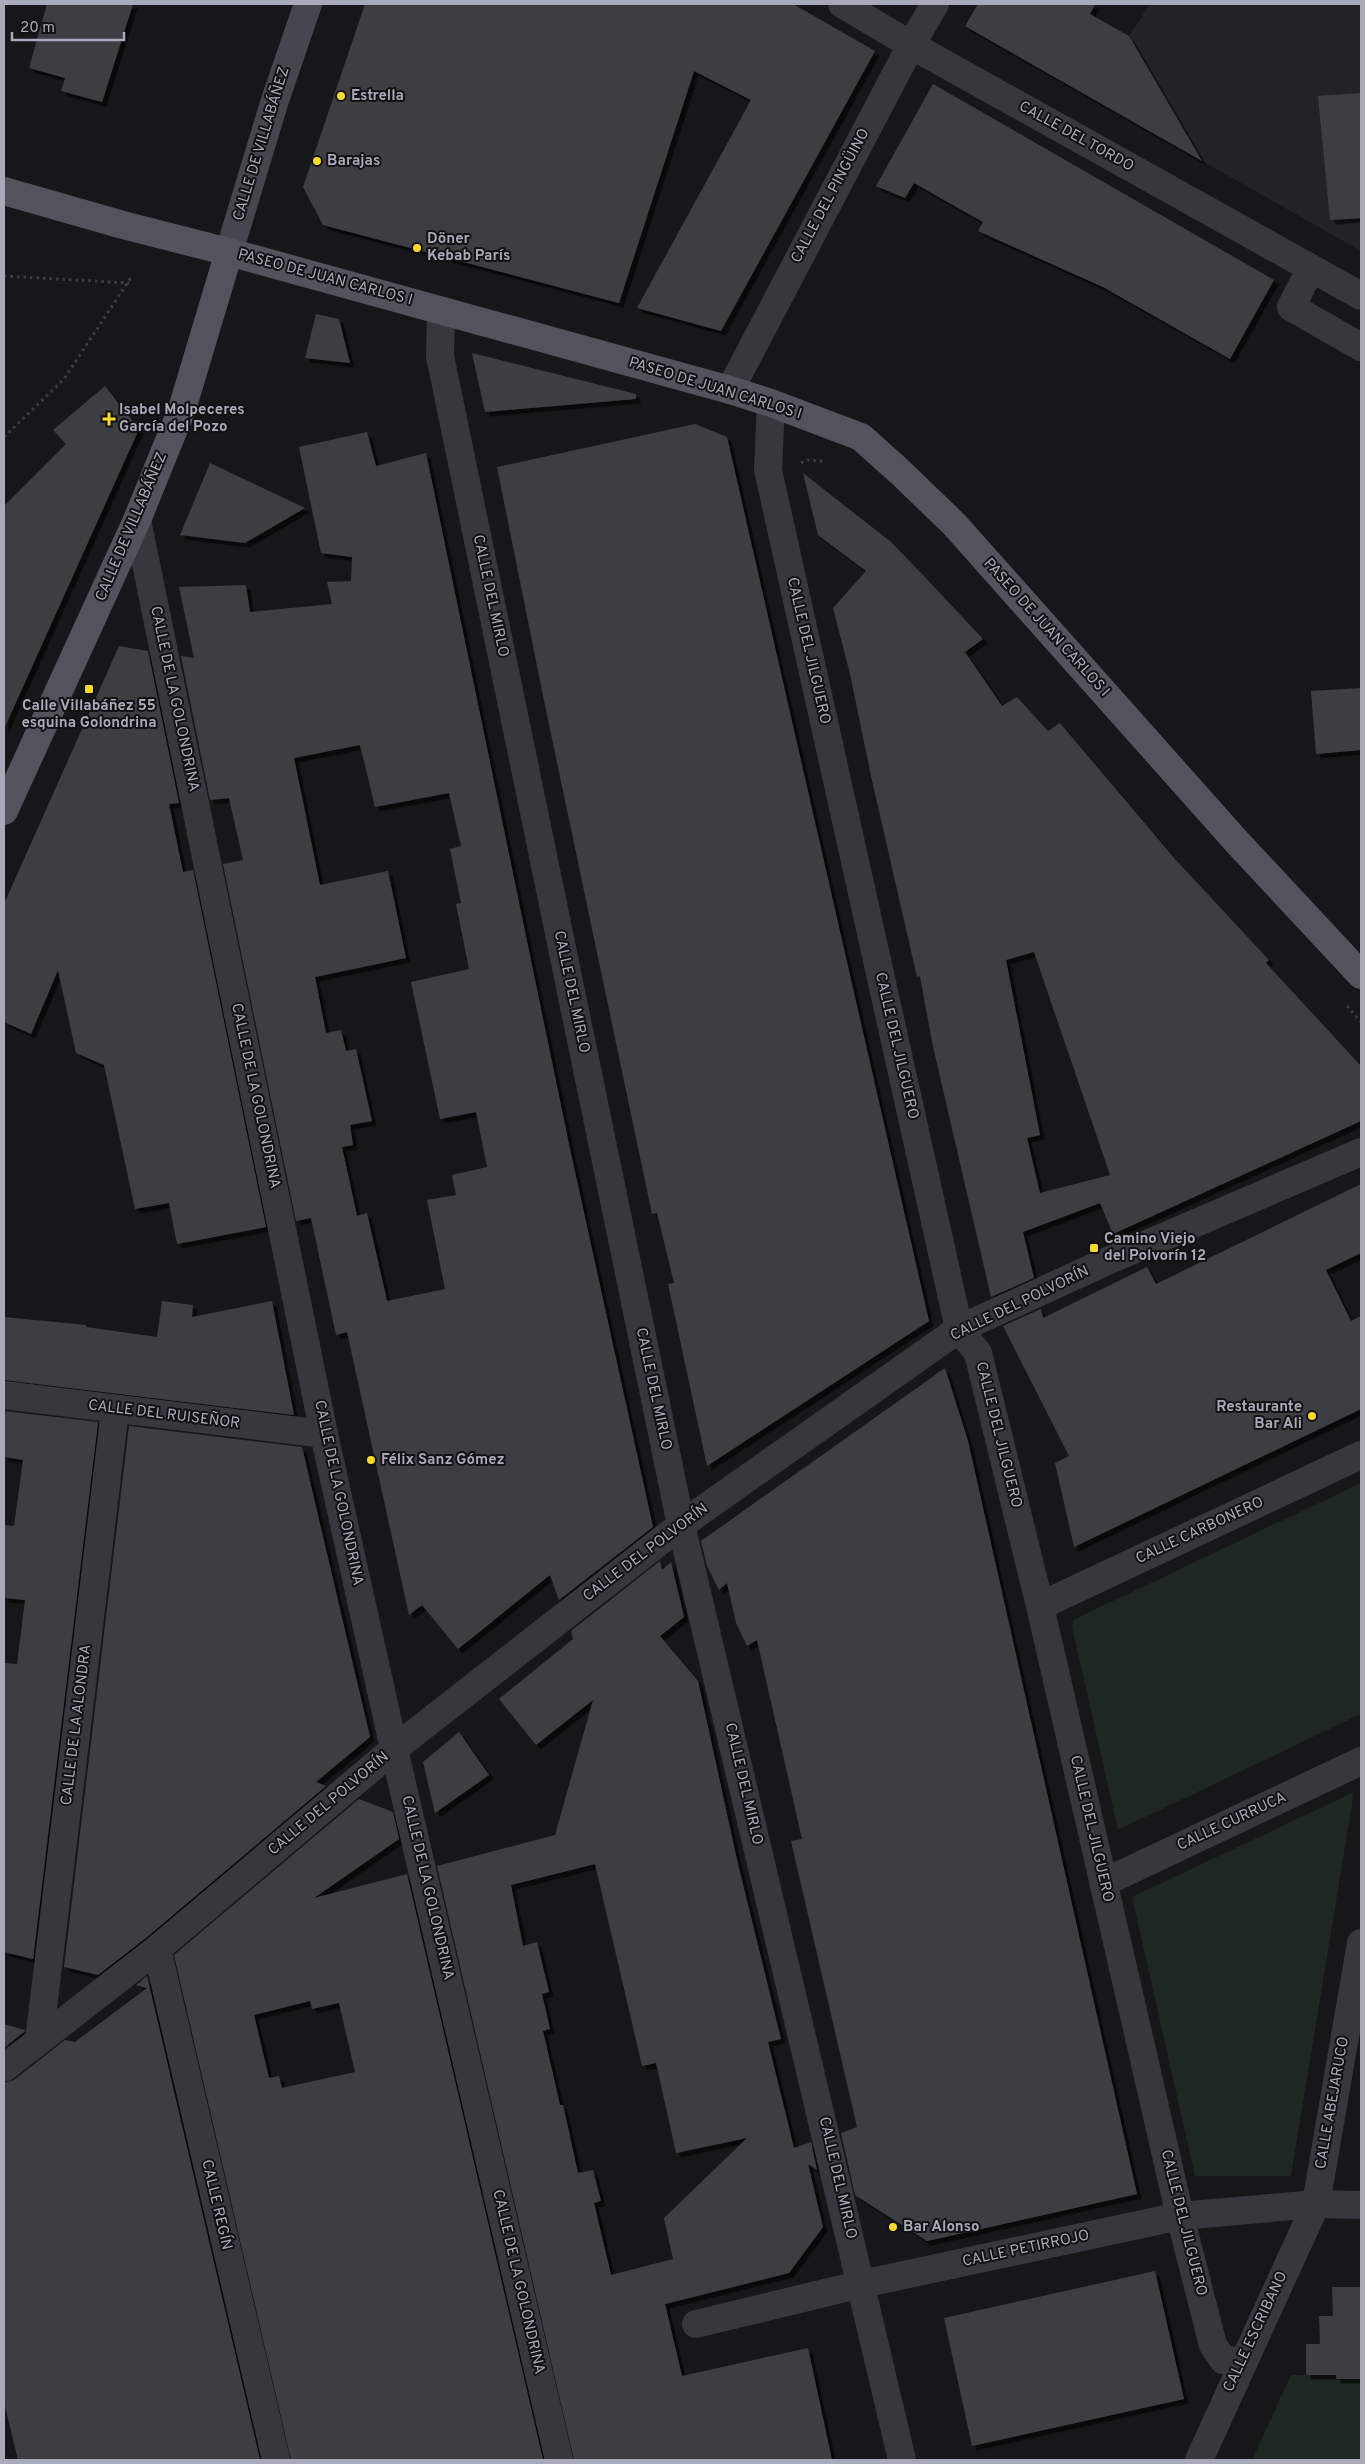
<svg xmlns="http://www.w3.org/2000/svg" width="1365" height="2464" font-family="Overpass,sans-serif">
  <defs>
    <filter id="shadow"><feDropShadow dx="4.5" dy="4.5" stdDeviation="0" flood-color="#0009"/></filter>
  </defs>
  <rect width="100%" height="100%" fill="#171619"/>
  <path fill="#232226" d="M 1150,4 L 1361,4 L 1361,251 L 1195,157 L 1197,153 L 1129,36 Z"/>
  <path fill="#1e2721" d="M 1361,1483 L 1361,1714 L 1118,1830 L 1072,1627 L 1073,1620 Z
    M 1354,1792 L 1291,2176 L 1195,2176 L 1132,1897 Z
    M 1291,2375 L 1361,2375 L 1361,2460 L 1252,2460 Z"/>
  <path fill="#3e3e43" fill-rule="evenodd" filter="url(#shadow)" d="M 47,4 L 133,4 L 102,102 L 61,91 L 65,78 L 29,68 Z
    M 365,4 L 793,4 L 875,51 L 721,331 L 637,308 L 751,100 L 694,71 L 619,303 L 323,225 L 303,187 Z
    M 978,4 L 1095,4 L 1090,14 L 1129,36 L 1202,161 L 965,26 Z
    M 933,84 L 1274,280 L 1230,359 L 1103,287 L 978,231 L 983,222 L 914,183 L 905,198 L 876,186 Z
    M 1361,93 L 1361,218 L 1330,220 L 1318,96 Z
    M 316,314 L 339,319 L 350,363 L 305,358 Z
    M 472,353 L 636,394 L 636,399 L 485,412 Z
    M 105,386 L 139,429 L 4,729 L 4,506 L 66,444 L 53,430 Z
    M 695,424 L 727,437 L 929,1321 L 707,1466 L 668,1284 L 674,1283 L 657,1213 L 652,1214 L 542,691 L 497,467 Z
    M 367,432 L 376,466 L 426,453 L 570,1149 L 653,1527 L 559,1600 L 550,1575 L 458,1649 L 422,1605 L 409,1615 L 347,1332 L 336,1335 L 311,1218 L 296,1221 L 223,864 L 243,860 L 229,798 L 210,800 L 181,656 L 194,658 L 179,587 L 246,585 L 250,612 L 332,604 L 327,582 L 351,581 L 352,557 L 321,553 L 299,447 ZM 360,745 L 375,807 L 449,793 L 461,846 L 450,849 L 461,903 L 456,904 L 469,969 L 411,982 L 440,1119 L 476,1112 L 487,1167 L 452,1175 L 456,1195 L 427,1200 L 445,1289 L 387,1301 L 367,1213 L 357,1216 L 342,1147 L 353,1145 L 350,1125 L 372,1121 L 356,1049 L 346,1051 L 341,1030 L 326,1033 L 315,977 L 406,958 L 388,871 L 320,885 L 294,758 Z
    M 210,463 L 305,508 L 245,543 L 180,535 Z
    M 803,473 L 891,542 L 922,574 L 983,639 L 965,652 L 1002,706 L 1017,697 L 1048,731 L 1060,723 L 1175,859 L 1269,960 L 1266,963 L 1361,1066 L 1361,1121 L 1113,1234 L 1100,1203 L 1023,1232 L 1034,1278 L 991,1297 L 932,1042 L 920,976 L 917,977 L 871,776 L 850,674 L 833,608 L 866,571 L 818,535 ZM 1034,952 L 1110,1175 L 1040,1193 L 1027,1138 L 1040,1135 L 1006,960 Z
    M 119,646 L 148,651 L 179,803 L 169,804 L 183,872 L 193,870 L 266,1227 L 177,1244 L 169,1203 L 135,1209 L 104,1065 L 76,1053 L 58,970 L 31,1034 L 4,1022 L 4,904 Z
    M 1361,688 L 1361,750 L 1316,754 L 1311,691 Z
    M 1361,1184 L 1361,1253 L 1326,1270 L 1351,1321 L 1361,1316 L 1361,1409 L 1074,1547 L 1055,1463 L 1069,1456 L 1003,1326 L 1041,1309 L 1043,1318 L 1147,1267 L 1156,1284 Z
    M 162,1301 L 193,1305 L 192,1317 L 272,1301 L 294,1415 L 4,1380 L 4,1317 L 86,1325 L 86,1327 L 157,1337 Z
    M 945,1368 L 968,1441 L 1137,2194 L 927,2241 L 855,2195 L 841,2133 L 857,2127 L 791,1841 L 802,1839 L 757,1640 L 747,1646 L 736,1623 L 727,1583 L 719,1590 L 707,1566 L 701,1541 Z
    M 4,1411 L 98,1422 L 33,1959 L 4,1952 L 4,1663 L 17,1664 L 25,1600 L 4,1598 L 4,1525 L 14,1526 L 23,1460 L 4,1457 Z
    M 129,1426 L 302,1447 L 370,1737 L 316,1782 L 326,1786 L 147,1937 L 98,1975 L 64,1967 Z
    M 660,1561 L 662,1570 L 671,1562 L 684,1617 L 660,1636 L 698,1681 L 737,1860 L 781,2039 L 768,2042 L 794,2148 L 811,2142 L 817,2170 L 808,2164 L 823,2227 L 789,2273 L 665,2304 L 682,2376 L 808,2348 L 832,2460 L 574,2460 L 437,1866 L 555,1835 L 593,1700 L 536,1745 L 499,1699 L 573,1639 L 571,1631 ZM 595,1864 L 642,2066 L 656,2063 L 676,2153 L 747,2138 L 664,2218 L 673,2259 L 611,2275 L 594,2203 L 601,2201 L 593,2170 L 578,2173 L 563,2105 L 560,2105 L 543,2031 L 550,2029 L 542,1994 L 549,1992 L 537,1942 L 523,1946 L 511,1885 Z
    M 459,1732 L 489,1775 L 435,1813 L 423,1762 Z
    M 359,1799 L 393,1812 L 399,1839 L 314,1898 L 407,1874 L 543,2460 L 291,2460 L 174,1955 ZM 310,2001 L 312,2009 L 339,2003 L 355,2072 L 282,2088 L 279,2076 L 269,2078 L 254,2015 Z
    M 147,1976 L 260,2460 L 18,2460 L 4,2402 L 4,2083 L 14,2080 L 65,2040 L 75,2042 L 147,1988 L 136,1985 Z
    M 4,2024 L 25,2030 L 24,2032 L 4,2048 Z
    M 1155,2271 L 1184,2399 L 972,2446 L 944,2318 Z
    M 1332,2287 L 1361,2287 L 1361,2379 L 1336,2379 L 1336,2375 L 1306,2375 L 1306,2344 L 1320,2344 L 1319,2316 L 1333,2316 Z"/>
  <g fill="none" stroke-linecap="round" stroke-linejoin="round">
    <path stroke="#3d3e45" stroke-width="3" stroke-dasharray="2.5 4" stroke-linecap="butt" d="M 4,276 L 129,283
      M 4,437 L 64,379 L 132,276
      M 801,463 L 807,460 L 824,461
      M 1347,1006 L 1361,1022"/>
    <path stroke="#37373e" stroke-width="28" d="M 842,4 L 911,45 L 1361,296
      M 1311,268 L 1291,307 L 1361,347
      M 441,311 L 440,356 L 681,1525 L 902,2460
      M 730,390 L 911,45 L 935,4
      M 771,403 L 768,470 L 959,1329 L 978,1353 L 1040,1606 L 1180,2216 L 1213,2345 L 1223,2360 L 1242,2361
      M 137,520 L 324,1434 L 394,1749 L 559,2460
      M 4,1395 L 324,1434
      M 1040,1606 L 1361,1455
      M 1103,1883 L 1361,1761
      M 157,1949 L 276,2460
      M 39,2041 L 115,1410
      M 4,2068 L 157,1949 L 394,1749 L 681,1525 L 959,1329 L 1105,1262 L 1361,1152
      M 696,2324 L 862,2284 L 1180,2216 L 1316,2204 L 1361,2205
      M 1199,2460 L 1316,2204 L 1361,1943"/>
    <path stroke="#45464e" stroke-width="28" d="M 229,252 L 275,100 L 308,4"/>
    <path stroke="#53535d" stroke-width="28" d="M 4,191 L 123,225 L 229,252 L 730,390 L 771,403 L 861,437 L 900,472 L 954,524 L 1237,842 L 1361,975
      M 4,811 L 137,520 L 182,409 L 229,252"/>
  </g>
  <g fill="#f8da2f" stroke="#121114" stroke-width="2">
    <circle cx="341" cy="96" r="5"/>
    <circle cx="317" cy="161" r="5"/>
    <circle cx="417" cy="248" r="5"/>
    <path d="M106.5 411.5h5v5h5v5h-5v5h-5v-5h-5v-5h5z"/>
    <rect x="84" y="684" width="10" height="10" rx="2.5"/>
    <rect x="1089" y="1243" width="10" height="10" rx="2.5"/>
    <circle cx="1312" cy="1416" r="5"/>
    <circle cx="371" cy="1460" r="5"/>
    <circle cx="893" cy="2227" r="5"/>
  </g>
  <g text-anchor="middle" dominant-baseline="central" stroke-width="4" stroke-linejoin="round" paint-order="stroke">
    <g font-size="15" font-weight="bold" fill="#a8aab9" stroke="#121114" text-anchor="start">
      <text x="351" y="96">Estrella</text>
      <text x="327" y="161">Barajas</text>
      <text x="427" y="239">Döner<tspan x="427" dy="17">Kebab París</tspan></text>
      <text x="119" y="410">Isabel Molpeceres<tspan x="119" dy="17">García del Pozo</tspan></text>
      <text x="89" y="706" text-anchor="middle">Calle Villabáñez 55<tspan x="89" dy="17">esquina Golondrina</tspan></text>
      <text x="1104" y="1239">Camino Viejo<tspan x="1104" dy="17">del Polvorín 12</tspan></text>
      <text x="1302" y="1407" text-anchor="end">Restaurante<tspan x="1302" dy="17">Bar Ali</tspan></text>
      <text x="381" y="1460">Félix Sanz Gómez</text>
      <text x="903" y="2227">Bar Alonso</text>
    </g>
    <g font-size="15" fill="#a8aab9" stroke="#121114">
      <text transform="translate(1076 137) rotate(29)">CALLE DEL TORDO</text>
      <text transform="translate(262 144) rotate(-73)">CALLE DE VILLABÁÑEZ</text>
      <text transform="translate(831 196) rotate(-62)">CALLE DEL PINGÜINO</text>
      <text transform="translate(325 278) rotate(15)">PASEO DE JUAN CARLOS I</text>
      <text transform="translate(715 389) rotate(17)">PASEO DE JUAN CARLOS I</text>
      <text transform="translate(132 527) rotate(-67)">CALLE DE VILLABÁÑEZ</text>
      <text transform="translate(490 596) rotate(78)">CALLE DEL MIRLO</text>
      <text transform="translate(1046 628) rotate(48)">PASEO DE JUAN CARLOS I</text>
      <text transform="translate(808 651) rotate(77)">CALLE DEL JILGUERO</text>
      <text transform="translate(174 699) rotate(78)">CALLE DE LA GOLONDRINA</text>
      <text transform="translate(571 992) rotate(78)">CALLE DEL MIRLO</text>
      <text transform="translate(896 1046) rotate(77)">CALLE DEL JILGUERO</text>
      <text transform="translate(255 1096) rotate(78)">CALLE DE LA GOLONDRINA</text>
      <text transform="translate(1020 1304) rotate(-26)">CALLE DEL POLVORÍN</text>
      <text transform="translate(653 1389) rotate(78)">CALLE DEL MIRLO</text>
      <text transform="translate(164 1415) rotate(7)">CALLE DEL RUISEÑOR</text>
      <text transform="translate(998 1435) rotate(76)">CALLE DEL JILGUERO</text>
      <text transform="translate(338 1493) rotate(78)">CALLE DE LA GOLONDRINA</text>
      <text transform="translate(1200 1531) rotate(-25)">CALLE CARBONERO</text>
      <text transform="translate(646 1553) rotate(-37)">CALLE DEL POLVORÍN</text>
      <text transform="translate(77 1725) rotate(-83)">CALLE DE LA ALONDRA</text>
      <text transform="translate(743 1784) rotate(77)">CALLE DEL MIRLO</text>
      <text transform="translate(329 1804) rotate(-40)">CALLE DEL POLVORÍN</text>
      <text transform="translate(1232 1822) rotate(-25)">CALLE CURRUCA</text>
      <text transform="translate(1091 1829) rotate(77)">CALLE DEL JILGUERO</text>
      <text transform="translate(427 1888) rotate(77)">CALLE DE LA GOLONDRINA</text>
      <text transform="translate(1333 2103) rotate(-80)">CALLE ABEJARUCO</text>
      <text transform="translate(837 2178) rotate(77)">CALLE DEL MIRLO</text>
      <text transform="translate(216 2205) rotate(77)">CALLE REGÍN</text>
      <text transform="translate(1183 2223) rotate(76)">CALLE DEL JILGUERO</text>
      <text transform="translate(1026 2249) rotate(-12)">CALLE PETIRROJO</text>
      <text transform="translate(518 2282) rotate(77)">CALLE DE LA GOLONDRINA</text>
      <text transform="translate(1256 2332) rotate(-65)">CALLE ESCRIBANO</text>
    </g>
  </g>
  <rect width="1365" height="2464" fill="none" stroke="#a8aab9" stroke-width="10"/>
  <path d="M12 32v8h112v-8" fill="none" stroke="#a8aab9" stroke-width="2.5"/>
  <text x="20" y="32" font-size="15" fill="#a8aab9" stroke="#121114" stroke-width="4" paint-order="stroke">20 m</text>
</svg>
